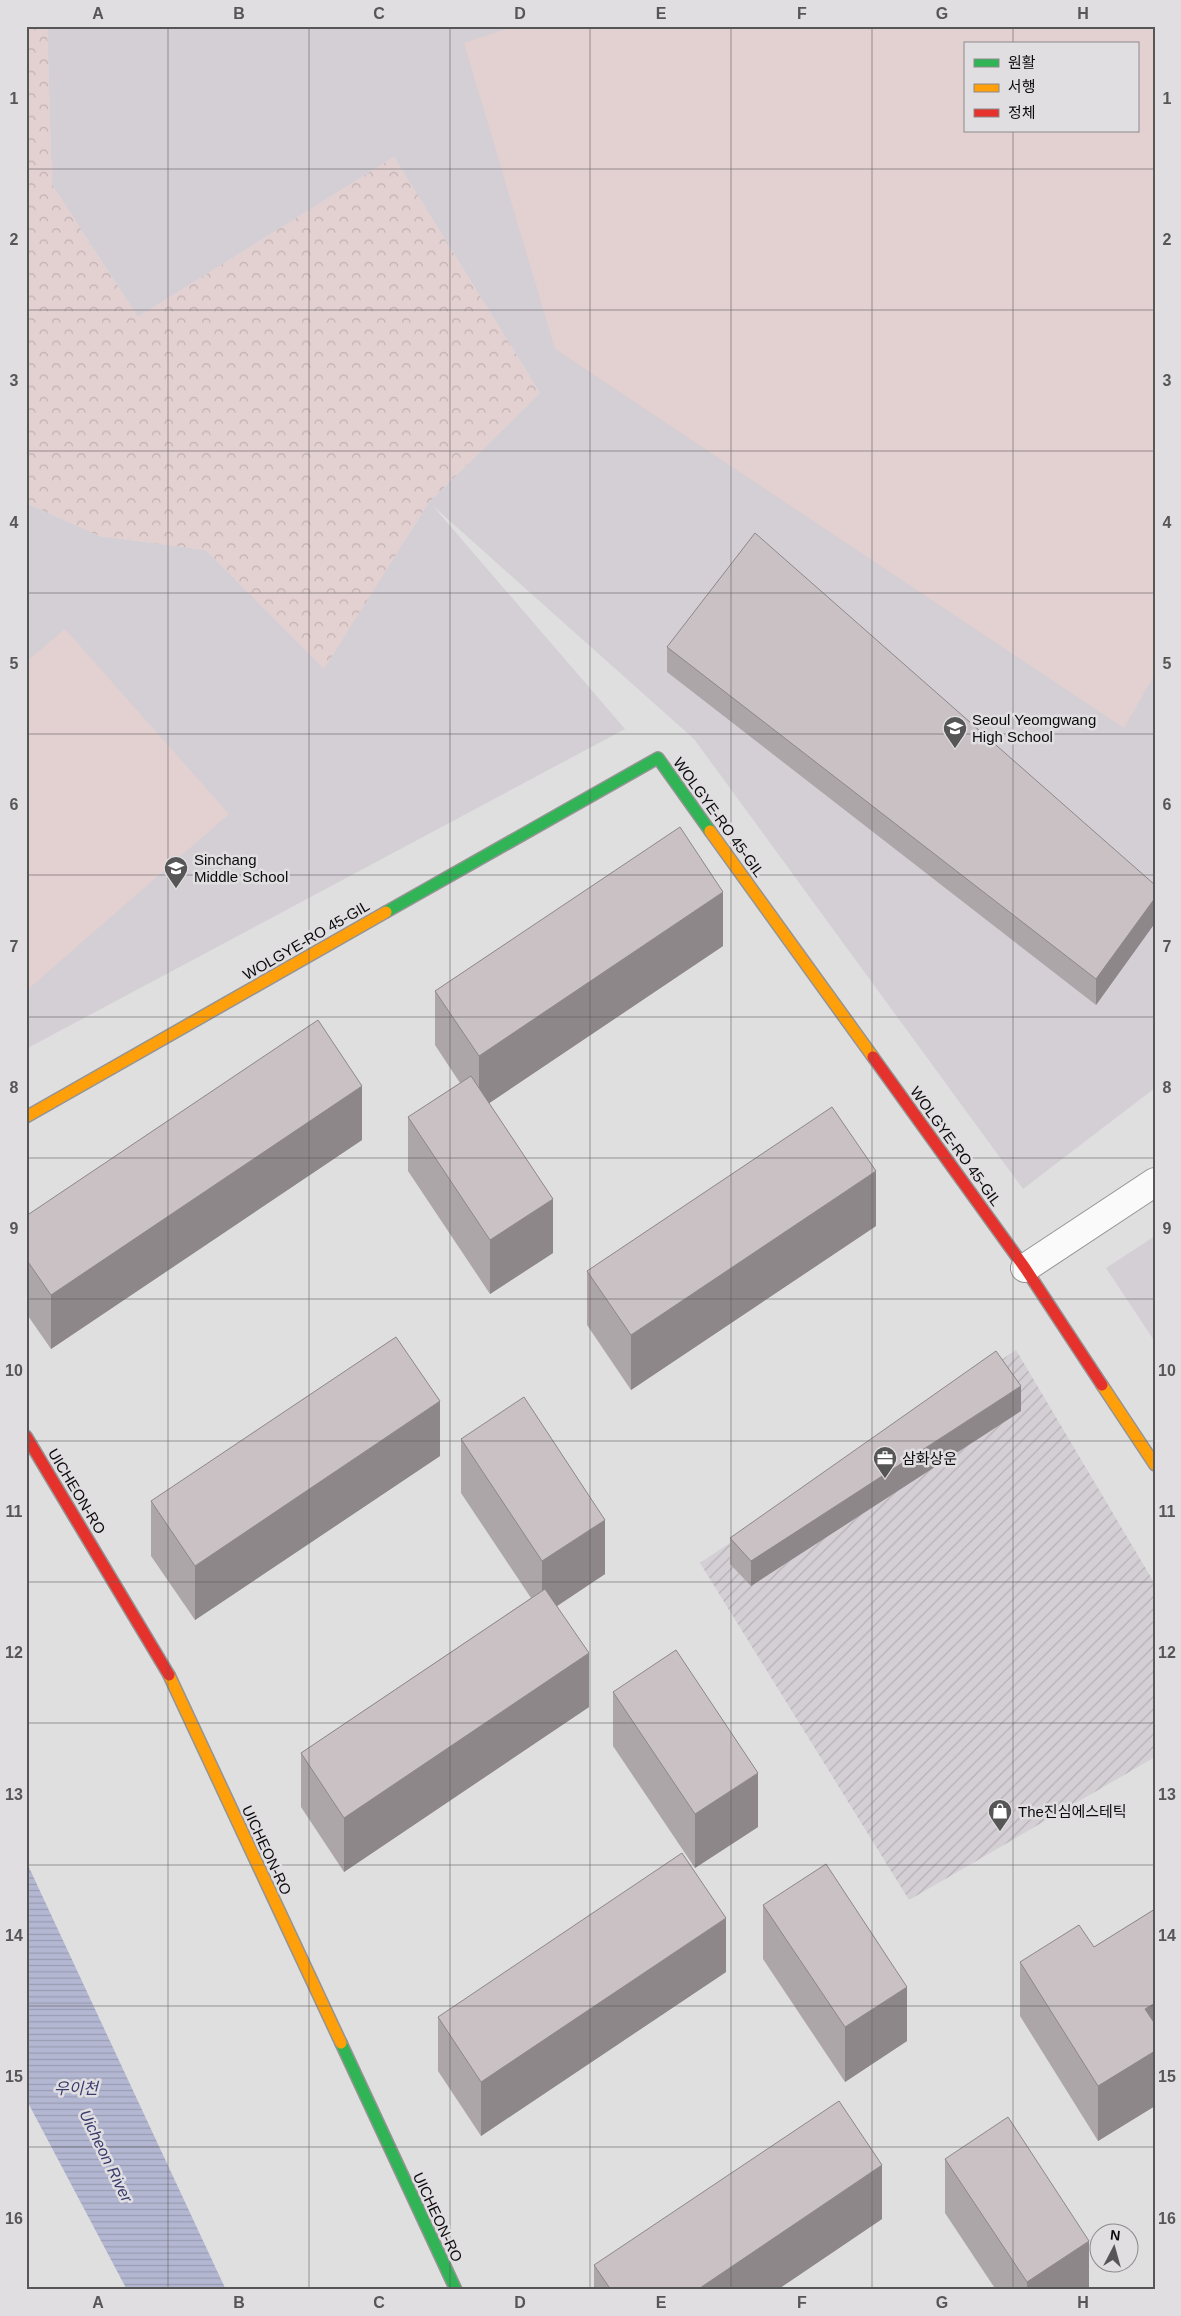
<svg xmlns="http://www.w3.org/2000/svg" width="1181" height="2316" font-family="Helvetica,'Noto Sans KR',sans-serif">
  <defs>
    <pattern id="industrial-furrows" width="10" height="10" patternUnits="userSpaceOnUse" patternTransform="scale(1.25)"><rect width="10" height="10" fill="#d4cfd4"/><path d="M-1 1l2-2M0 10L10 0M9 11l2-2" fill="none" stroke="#b5b1b5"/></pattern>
    <pattern id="forest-crowns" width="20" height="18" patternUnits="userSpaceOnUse" patternTransform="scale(1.25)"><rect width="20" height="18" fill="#e3d0d0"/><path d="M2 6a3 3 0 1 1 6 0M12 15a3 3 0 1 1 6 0" fill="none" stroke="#c2b1b1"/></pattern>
    <pattern id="water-rules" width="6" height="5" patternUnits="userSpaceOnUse" patternTransform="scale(1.25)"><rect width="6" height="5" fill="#b3b7d1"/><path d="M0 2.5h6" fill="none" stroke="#999cb2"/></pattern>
  </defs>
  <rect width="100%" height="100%" fill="#e0dfe0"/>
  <path fill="#d4cfd4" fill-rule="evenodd" d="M 47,26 L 1155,26 L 1155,1088 L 1023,1189 L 694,739 L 433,506 L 625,729 L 26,1049 L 26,503 L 100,536 L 206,550 L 324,668 L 429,502 L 540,393 L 394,157 L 138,317 L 52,185 ZM 965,44 L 1137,44 L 1137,131 L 965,131 Z
    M 1155,1236 L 1155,1342 L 1106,1268 Z"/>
  <path fill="url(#industrial-furrows)" d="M 1016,1350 L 1155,1584 L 1155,1757 L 909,1900 L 700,1563 Z"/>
  <path fill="url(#forest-crowns)" d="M 26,26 L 47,26 L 52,185 L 138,317 L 394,157 L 540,393 L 429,502 L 324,669 L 206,550 L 100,536 L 26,503 Z"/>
  <path fill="#e3d0d0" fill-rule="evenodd" d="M 515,26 L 1155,26 L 1155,674 L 1124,728 L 555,349 L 464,43 ZM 965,44 L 1137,44 L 1137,131 L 965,131 Z
    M 65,629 L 229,814 L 26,991 L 26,662 Z"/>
  <path fill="url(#water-rules)" d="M 26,1861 L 226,2290 L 127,2290 L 26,2099 Z"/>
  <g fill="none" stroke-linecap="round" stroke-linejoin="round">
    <g stroke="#959495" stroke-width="30">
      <path id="street" d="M 1025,1268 L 1155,1182"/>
    </g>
    <g stroke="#959495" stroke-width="14">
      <path id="fast" d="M 386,912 L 658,758 L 710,831
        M 341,2043 L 456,2290"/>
    </g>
    <g stroke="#959495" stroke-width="14">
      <path id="slow" d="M 710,831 L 873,1057
        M 26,1117 L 386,912
        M 1102,1385 L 1155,1465
        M 169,1675 L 341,2043"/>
    </g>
    <g stroke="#959495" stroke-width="14">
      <path id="jam" d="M 873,1057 L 1025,1268 L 1102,1385
        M 26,1436 L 169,1675"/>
    </g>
    <use href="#street" stroke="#fafafa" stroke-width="28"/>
    <use href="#fast" stroke="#30b455" stroke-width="11"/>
    <use href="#slow" stroke="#ff9f0a" stroke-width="11"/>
    <use href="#jam" stroke="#e5322d" stroke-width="11"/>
  </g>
  <path fill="#ada6a9" d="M 667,647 L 1155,885 L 1155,923 L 1096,1005 L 667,672 Z
    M 723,946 L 489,1103 L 553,1253 L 490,1294 L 408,1171 L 408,1117 L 460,1083 L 435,1045 L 435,991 Z
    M 362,1140 L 51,1349 L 26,1313 L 26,1216 Z
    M 876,1226 L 631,1390 L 587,1325 L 587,1271 Z
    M 1021,1411 L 751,1586 L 730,1564 L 730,1538 Z
    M 461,1439 L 605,1574 L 557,1606 L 589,1707 L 344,1872 L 301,1807 L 301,1753 L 531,1598 L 461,1493 Z
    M 440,1456 L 195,1620 L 151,1556 L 151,1501 Z
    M 613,1692 L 758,1827 L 695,1868 L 613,1746 Z
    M 763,1905 L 907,2041 L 845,2082 L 763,1959 Z
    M 1155,1909 L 1155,2106 L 1098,2141 L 1020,2016 L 1020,1962 L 1094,1947 Z
    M 726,1972 L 481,2136 L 438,2071 L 438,2017 Z
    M 945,2159 L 1089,2290 L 996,2290 L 945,2213 Z
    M 882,2219 L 777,2290 L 594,2290 L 594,2265 Z"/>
  <path fill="#8d8789" d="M 723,892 L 723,946 L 479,1110 L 479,1056 Z
    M 1155,898 L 1155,923 L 1096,1005 L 1096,979 Z
    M 362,1086 L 362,1140 L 51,1349 L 51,1295 Z
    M 876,1171 L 876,1226 L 631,1390 L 631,1335 Z
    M 553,1199 L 553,1253 L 490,1294 L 490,1240 Z
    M 1021,1386 L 1021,1411 L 751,1586 L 751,1561 Z
    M 440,1401 L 440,1456 L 195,1620 L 195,1566 Z
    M 605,1520 L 605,1574 L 542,1616 L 542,1561 Z
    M 589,1653 L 589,1707 L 344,1872 L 344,1818 Z
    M 758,1773 L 758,1827 L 695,1868 L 695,1814 Z
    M 726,1918 L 726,1972 L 481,2136 L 481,2082 Z
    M 907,1987 L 907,2041 L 845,2082 L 845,2027 Z
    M 1155,2003 L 1155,2106 L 1098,2141 L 1098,2086 L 1145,2009 Z
    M 882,2165 L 882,2219 L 777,2290 L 697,2290 Z
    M 1089,2241 L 1089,2290 L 1027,2290 L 1027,2282 Z"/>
  <path fill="#c9c1c4" stroke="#8d8789" d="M 755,533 L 1155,885 L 1155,898 L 1096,979 L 667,647 Z
    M 680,827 L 723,892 L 479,1056 L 435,991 Z
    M 318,1020 L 362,1086 L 51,1295 L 26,1259 L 26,1216 Z
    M 471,1076 L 553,1199 L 490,1240 L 408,1117 Z
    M 832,1107 L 876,1171 L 631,1335 L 587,1271 Z
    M 396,1337 L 440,1401 L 195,1566 L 151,1501 Z
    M 996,1351 L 1021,1386 L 751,1561 L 730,1538 Z
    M 524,1397 L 605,1520 L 542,1561 L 461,1439 Z
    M 545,1589 L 589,1653 L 344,1818 L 301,1753 Z
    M 676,1650 L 758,1773 L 695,1814 L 613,1692 Z
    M 682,1853 L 726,1918 L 481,2082 L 438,2017 Z
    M 826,1864 L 907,1987 L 845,2027 L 763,1905 Z
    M 1155,1909 L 1155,2003 L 1145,2009 L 1155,2024 L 1155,2051 L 1098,2086 L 1020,1962 L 1079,1925 L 1094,1947 Z
    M 839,2101 L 882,2165 L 697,2290 L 611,2290 L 594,2265 Z
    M 1008,2117 L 1089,2241 L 1027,2282 L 945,2159 Z"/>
  <path fill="none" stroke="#575657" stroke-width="1" stroke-opacity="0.55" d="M 168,26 L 168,2290M 309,26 L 309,2290M 450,26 L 450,2290M 590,26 L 590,2290M 731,26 L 731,2290M 872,26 L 872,2290M 1013,26 L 1013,44M 1013,131 L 1013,2290M 26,169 L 1155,169M 26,310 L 1155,310M 26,451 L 1155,451M 26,593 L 1155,593M 26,734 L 1155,734M 26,875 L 1155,875M 26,1017 L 1155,1017M 26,1158 L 1155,1158M 26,1299 L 1155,1299M 26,1441 L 1155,1441M 26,1582 L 1155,1582M 26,1723 L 1155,1723M 26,1865 L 1155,1865M 26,2006 L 1155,2006M 26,2147 L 1155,2147"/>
  <defs>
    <g id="school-pin" transform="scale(1.25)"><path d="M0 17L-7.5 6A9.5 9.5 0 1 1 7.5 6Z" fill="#575657" stroke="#e1dee1"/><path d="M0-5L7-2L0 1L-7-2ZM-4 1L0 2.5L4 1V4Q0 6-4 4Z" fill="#fff"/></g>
    <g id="office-pin" transform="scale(1.25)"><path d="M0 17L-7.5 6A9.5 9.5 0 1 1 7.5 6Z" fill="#575657" stroke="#e1dee1"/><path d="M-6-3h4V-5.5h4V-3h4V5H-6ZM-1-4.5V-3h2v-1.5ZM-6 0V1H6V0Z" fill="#fff"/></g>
    <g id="shop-pin" transform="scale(1.25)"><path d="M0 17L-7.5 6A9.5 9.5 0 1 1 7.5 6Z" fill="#575657" stroke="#e1dee1"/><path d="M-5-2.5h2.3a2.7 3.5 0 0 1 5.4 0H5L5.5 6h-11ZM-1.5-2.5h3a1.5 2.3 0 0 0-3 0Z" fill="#fff"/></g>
  </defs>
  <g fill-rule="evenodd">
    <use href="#school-pin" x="955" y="728"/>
    <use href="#school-pin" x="176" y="868"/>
    <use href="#office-pin" x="885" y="1458"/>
    <use href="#shop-pin" x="1000" y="1811"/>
  </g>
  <g text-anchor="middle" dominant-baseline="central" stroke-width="5" stroke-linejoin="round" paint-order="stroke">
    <g font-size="15" fill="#0d0c0d" stroke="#e1dee1" text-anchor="start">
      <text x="972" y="719">Seoul Yeomgwang<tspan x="972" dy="17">High School</tspan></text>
      <text x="194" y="859">Sinchang<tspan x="194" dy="17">Middle School</tspan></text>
      <text x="902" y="1458">삼화상운</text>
      <text x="1018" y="1811">The진심에스테틱</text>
    </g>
    <g font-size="15" fill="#0d0c0d" stroke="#e1dee1">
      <text transform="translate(719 817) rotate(54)">WOLGYE-RO 45-GIL</text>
      <text transform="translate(306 940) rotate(-30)">WOLGYE-RO 45-GIL</text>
      <text transform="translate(956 1146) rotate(54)">WOLGYE-RO 45-GIL</text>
      <text transform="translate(77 1491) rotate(59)">UICHEON-RO</text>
      <text transform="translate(267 1850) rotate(65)">UICHEON-RO</text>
      <text transform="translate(438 2217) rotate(65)">UICHEON-RO</text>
    </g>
    <g font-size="16" font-style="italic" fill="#393c6e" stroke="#e1dee1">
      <text x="76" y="2088">우이천</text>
      <text transform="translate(106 2156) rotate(64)">Uicheon River</text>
    </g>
  </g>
  <rect width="1181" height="2316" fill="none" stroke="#e1dee1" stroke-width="55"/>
  <rect x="964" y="42" width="175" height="90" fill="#e1dee1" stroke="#8c8a8c"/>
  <rect x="974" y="59" width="25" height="8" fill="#30b455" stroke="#8c8a8c"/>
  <text x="1008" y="68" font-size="15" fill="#0d0c0d">원활</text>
  <rect x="974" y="84" width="25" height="8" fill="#ff9f0a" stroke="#8c8a8c"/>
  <text x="1008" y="92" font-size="15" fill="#0d0c0d">서행</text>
  <rect x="974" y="109" width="25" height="8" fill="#e5322d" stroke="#8c8a8c"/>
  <text x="1008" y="118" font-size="15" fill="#0d0c0d">정체</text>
  <g transform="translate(1114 2248) rotate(6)"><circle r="24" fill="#e1dee1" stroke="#8c8a8c"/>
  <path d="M0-4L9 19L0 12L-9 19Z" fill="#575657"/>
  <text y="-8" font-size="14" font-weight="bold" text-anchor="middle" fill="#0d0c0d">N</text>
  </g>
  <rect x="28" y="28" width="1126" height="2260" fill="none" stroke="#575657" stroke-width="2"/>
  <g font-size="16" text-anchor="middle" font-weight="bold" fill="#575657">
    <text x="98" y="19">A</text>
    <text x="239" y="19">B</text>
    <text x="379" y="19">C</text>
    <text x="520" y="19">D</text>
    <text x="661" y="19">E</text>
    <text x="802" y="19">F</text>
    <text x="942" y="19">G</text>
    <text x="1083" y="19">H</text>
    <text x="14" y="104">1</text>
    <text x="1167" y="104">1</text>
    <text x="14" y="245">2</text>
    <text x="1167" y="245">2</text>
    <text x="14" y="386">3</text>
    <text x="1167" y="386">3</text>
    <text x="14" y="528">4</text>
    <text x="1167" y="528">4</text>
    <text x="14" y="669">5</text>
    <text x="1167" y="669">5</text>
    <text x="14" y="810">6</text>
    <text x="1167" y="810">6</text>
    <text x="14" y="952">7</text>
    <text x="1167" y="952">7</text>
    <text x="14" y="1093">8</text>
    <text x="1167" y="1093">8</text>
    <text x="14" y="1234">9</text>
    <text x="1167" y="1234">9</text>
    <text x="14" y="1376">10</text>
    <text x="1167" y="1376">10</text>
    <text x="14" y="1517">11</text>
    <text x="1167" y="1517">11</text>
    <text x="14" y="1658">12</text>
    <text x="1167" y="1658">12</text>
    <text x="14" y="1800">13</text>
    <text x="1167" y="1800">13</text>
    <text x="14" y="1941">14</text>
    <text x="1167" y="1941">14</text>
    <text x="14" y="2082">15</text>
    <text x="1167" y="2082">15</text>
    <text x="14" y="2224">16</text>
    <text x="1167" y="2224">16</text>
    <text x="98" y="2308">A</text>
    <text x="239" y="2308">B</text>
    <text x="379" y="2308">C</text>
    <text x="520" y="2308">D</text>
    <text x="661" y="2308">E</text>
    <text x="802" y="2308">F</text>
    <text x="942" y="2308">G</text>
    <text x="1083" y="2308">H</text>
  </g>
</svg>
